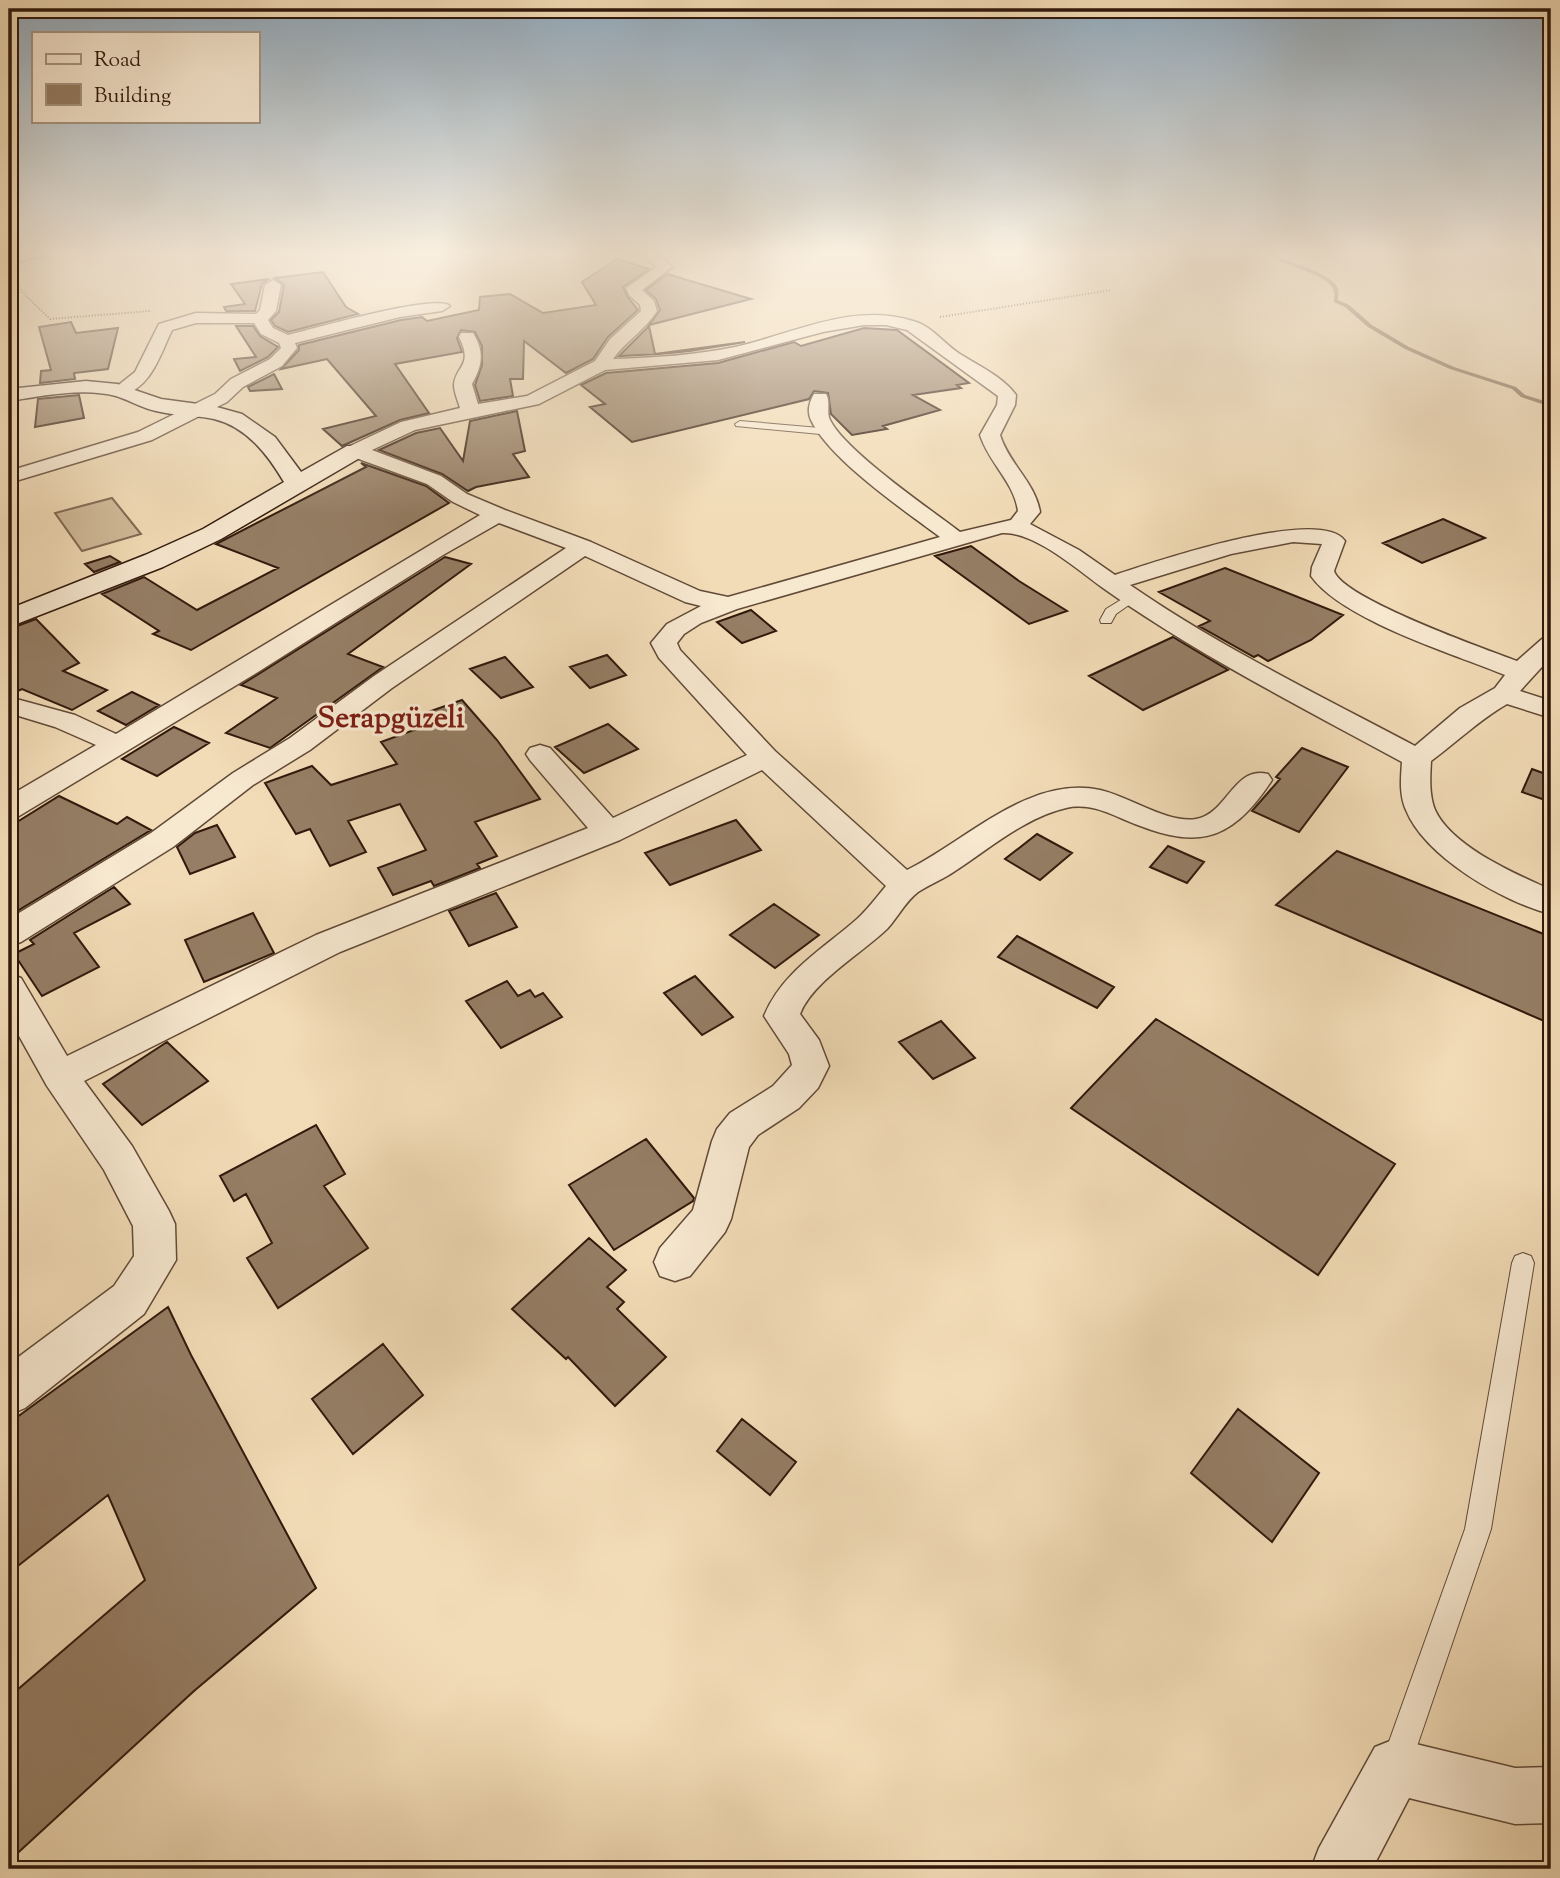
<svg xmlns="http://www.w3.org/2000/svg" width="1560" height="1878" font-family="'Sorts Mill Goudy',serif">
  <rect width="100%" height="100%" fill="#f2dcb7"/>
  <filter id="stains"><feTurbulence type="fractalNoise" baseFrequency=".00286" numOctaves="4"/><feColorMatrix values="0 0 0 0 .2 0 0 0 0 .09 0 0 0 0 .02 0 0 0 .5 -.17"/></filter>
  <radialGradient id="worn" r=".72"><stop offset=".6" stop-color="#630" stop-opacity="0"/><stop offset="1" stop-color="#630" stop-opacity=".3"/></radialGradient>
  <path fill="#d1bb9a" stroke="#816a53" stroke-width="2" d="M 112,498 L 141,534 L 82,551 L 55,513 Z"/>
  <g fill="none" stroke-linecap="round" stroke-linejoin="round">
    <path fill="#7d6650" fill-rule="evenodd" d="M 1274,252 L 1279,252 L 1276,254 L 1279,258 C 1293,263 1333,274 1338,289 C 1339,293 1338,297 1338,300 L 1349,305 L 1372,325 L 1409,347 L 1454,367 L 1516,387 L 1525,395 L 1551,403 L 1551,407 L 1521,397 L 1512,389 L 1450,369 L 1405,349 L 1368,327 L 1345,307 L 1334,302 C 1334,298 1335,294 1334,291 C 1329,273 1284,268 1271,254 Z"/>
  </g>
  <path fill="#957e65" stroke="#31190c" stroke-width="2" d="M 617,259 L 649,269 L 623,287 L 627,296 L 638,310 L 608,337 L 593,359 L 566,373 L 524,341 L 523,379 L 510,379 L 513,396 L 480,401 L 475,385 L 482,365 L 482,346 L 475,332 L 461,330 L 457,338 L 462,352 L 395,364 L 429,413 L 400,420 L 342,446 L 323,429 L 376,416 L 327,359 L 281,369 L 299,350 L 299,345 L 401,320 L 422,317 L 427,321 L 479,310 L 480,297 L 510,294 L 543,313 L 596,305 L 582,282 Z
    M 323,272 L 346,307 L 358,314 L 288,332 L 275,326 L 271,320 L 279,312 L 284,285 L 275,278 Z
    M 667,274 L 751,299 L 649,325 L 660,310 L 656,299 L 646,290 Z
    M 269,279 L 262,284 L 255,311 L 226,311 L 224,307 L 245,304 L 231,284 Z
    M 71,322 L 76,333 L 118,328 L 108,369 L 74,373 L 75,379 L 40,383 L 41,371 L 51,370 L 39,327 Z
    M 236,326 L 253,326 L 260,336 L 278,347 L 268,357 L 240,371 L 234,359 L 256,357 Z
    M 649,326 L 655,354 L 745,342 L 690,351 L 659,354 L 619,356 Z
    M 864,328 L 897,330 L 969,383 L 957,385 L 961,388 L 913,395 L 940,410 L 883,426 L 887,429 L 852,435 L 831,414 L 828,393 L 814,391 L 809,399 L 632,442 L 590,407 L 605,404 L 581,385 L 606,373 L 718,363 L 794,342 L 801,346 Z
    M 274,374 L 282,389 L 250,391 L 248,387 Z
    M 79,395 L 84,418 L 35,427 L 38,399 Z
    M 517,411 L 525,451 L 513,454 L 529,477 L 476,487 L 468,491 L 442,474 L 379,450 L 416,433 L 440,428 L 463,461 L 470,421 Z
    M 361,463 L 426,486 L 449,503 L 191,650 L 153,634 L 159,631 L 102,594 L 144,577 L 197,610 L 278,568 L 216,544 L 366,467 Z
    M 1443,519 L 1485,538 L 1422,563 L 1383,543 Z
    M 971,546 L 1019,581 L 1067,611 L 1029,624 L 935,556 Z
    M 110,556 L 120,562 L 94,572 L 85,564 Z
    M 445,557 L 471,564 L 348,654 L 383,667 L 270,748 L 226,733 L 277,698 L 241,685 Z
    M 1225,568 L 1343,615 L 1311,640 L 1268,661 L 1258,655 L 1254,657 L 1199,626 L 1210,621 L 1159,592 Z
    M 751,610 L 776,631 L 742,643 L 717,622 Z
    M 36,619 L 79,663 L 63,671 L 107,690 L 72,710 L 22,689 L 9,695 L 9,629 Z
    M 1173,637 L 1228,670 L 1143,710 L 1089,676 Z
    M 607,655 L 626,675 L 590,688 L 570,667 Z
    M 505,657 L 533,687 L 501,698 L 470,669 Z
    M 132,692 L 159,705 L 126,725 L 98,711 Z
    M 462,700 L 497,740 L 540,799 L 475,822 L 497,856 L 477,864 L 480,868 L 434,886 L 431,881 L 393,895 L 378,868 L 426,850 L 400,804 L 348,821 L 366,852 L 330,866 L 310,829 L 296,834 L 265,783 L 312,766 L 331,785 L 397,764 L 381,742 L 425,726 L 417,716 Z
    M 608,724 L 638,749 L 584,773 L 555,747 Z
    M 174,727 L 209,743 L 157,776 L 122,759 Z
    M 1302,748 L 1348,767 L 1299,832 L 1252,811 L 1280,779 L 1276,777 Z
    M 1532,769 L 1551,776 L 1551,802 L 1522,792 Z
    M 59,796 L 117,824 L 127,817 L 151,830 L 9,916 L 9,827 Z
    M 736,820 L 761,850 L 670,885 L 645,853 Z
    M 217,825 L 235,857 L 190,874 L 177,847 L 195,833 Z
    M 1037,834 L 1072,853 L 1040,880 L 1005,859 Z
    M 1168,846 L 1204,862 L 1187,883 L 1150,867 Z
    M 1337,851 L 1551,937 L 1551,1024 L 1276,905 Z
    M 114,887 L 130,904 L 74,933 L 99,967 L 42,996 L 14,954 L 34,944 L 30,940 Z
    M 496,893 L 517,927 L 469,946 L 449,911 Z
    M 774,904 L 819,935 L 775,968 L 730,935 Z
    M 253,913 L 274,953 L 204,982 L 185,940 Z
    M 1017,936 L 1114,987 L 1097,1008 L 998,957 Z
    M 695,976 L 733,1017 L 702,1035 L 664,993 Z
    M 507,981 L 518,996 L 530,990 L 535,997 L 543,993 L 562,1017 L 501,1048 L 466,1001 Z
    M 1156,1019 L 1395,1164 L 1318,1275 L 1071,1108 Z
    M 941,1021 L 975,1058 L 933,1079 L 899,1042 Z
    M 167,1042 L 208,1081 L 142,1125 L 103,1084 Z
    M 316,1125 L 345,1174 L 324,1186 L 368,1248 L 278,1308 L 247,1258 L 272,1243 L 246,1194 L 234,1201 L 220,1176 Z
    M 646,1139 L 694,1198 L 693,1201 L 614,1250 L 569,1185 Z
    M 589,1238 L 626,1270 L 607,1287 L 624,1302 L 617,1309 L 666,1357 L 615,1406 L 568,1357 L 566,1359 L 512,1309 Z
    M 168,1307 L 191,1355 L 316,1588 L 194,1691 L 9,1861 L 9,1697 L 145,1580 L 108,1495 L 9,1573 L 9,1423 Z
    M 383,1344 L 423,1395 L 353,1454 L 312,1399 Z
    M 1238,1409 L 1319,1473 L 1272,1542 L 1191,1473 Z
    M 742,1419 L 796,1462 L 770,1495 L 717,1451 Z"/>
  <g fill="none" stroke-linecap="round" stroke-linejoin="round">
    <g stroke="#614a37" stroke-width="2">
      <path id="lane" d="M 740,421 L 831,429 L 836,432 L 831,435 L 736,426 L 735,424 Z
        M 1132,593 L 1138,597 L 1136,600 L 1116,614 L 1111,623 L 1101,623 L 1100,620 L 1106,609 Z
        M 1523,1253 L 1531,1256 L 1534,1263 L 1491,1529 L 1411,1764 L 1406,1774 L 1396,1779 L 1386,1774 L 1381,1764 L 1465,1529 L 1512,1263 L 1515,1256 Z"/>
    </g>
    <g stroke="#614a37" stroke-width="3">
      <path id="street" d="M 647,252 L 661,252 L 660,256 L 672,267 L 642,290 L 654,301 L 657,311 C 645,330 626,341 613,359 C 654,358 696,355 735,347 C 793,334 853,302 913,321 C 932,326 944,344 960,354 C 979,366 1003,377 1016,395 L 1015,405 L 1000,435 C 1009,464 1035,482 1040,512 L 1030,524 L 1079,550 L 1115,575 C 1152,563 1320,505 1345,541 L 1334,571 C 1343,599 1485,649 1517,661 L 1542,639 L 1551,637 L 1551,657 L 1520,691 L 1551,701 L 1551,718 L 1507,704 C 1479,720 1457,742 1431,761 C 1430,777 1429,795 1435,810 C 1452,847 1516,874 1551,890 L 1551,914 C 1503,902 1425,857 1406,810 C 1399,795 1401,777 1402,762 C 1301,707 1198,655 1103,588 C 1078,570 1034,531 1002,533 L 737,609 L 701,623 L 684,634 L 677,643 L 680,650 L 775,751 L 907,870 C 966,841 1029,775 1100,790 C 1128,796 1168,824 1196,819 C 1227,814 1234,765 1268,774 L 1272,780 C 1228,847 1193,849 1123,819 C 1105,811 1086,803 1066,808 C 1026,817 989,849 955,871 C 944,879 930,884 918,892 C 905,902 898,917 887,929 C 862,953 812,982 800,1014 L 819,1040 L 829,1066 L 818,1088 L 799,1108 L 758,1135 L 749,1147 L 731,1219 L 725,1232 L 690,1276 L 675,1281 L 660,1276 L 654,1262 L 660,1248 L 693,1210 L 712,1141 L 717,1129 L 730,1113 L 773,1086 L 792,1065 L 789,1054 L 764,1016 C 782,972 823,949 857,919 C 868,909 876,898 886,886 L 762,770 L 620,840 L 340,952 L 84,1081 L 132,1146 L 169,1211 L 175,1224 L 176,1260 L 144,1314 L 25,1408 L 9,1415 L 9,1364 L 114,1286 L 134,1256 L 133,1226 L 104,1170 L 47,1086 L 9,1018 L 9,974 L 21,978 L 67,1056 L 316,935 L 588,828 L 530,760 L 526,754 L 530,748 L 540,745 L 550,748 L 613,818 L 747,755 L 659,658 L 651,643 L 667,624 L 701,606 L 685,602 L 585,556 L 392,688 L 310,750 L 253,785 L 173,847 L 21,942 L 9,946 L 9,919 L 151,833 L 233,773 L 290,738 L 374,676 L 566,548 L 499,523 L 443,555 L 258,672 L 19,816 L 9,819 L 9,796 L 96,745 L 55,727 L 9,713 L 9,697 L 75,715 L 116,734 L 480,515 L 453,502 L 427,484 L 348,455 L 345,451 L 348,447 L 401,422 L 460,408 C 458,401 454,392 454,385 C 455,366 474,366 459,337 L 461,333 L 473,333 C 485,352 482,366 472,384 L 478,404 L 527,396 L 595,361 L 610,339 L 641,311 L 640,305 L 629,295 L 626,288 L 656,267 L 646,257 ZM 864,325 L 886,325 L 907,330 L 998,396 L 997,405 L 980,435 C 989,463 1014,482 1018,511 L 1011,520 L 960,532 C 930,509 845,451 830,420 C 826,412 831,402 826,394 L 814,394 C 809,402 807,412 811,420 C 829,459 905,511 940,537 L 728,597 L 700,591 L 591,542 L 505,510 L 467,494 L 441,476 L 372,450 L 415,430 L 539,404 L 605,370 L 718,360 L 823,332 ZM 1293,542 L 1322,544 L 1312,567 L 1311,576 C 1342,620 1454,654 1505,675 L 1495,688 L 1460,708 L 1415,746 C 1319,695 1220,647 1130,585 L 1231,554 Z
        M 273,280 L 281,285 L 276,311 L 268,320 L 273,328 L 288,335 C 312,329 437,293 450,306 L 442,311 L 400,317 L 295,343 L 297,348 L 282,366 L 243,387 L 227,402 L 152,440 L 9,483 L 9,471 L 138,432 L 215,394 L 231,379 L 270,359 L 281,348 L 279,343 L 261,334 L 254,323 L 196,323 L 172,330 C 160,355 151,389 120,396 L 111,391 L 135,372 L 159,324 L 196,313 L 256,314 L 260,310 L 265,285 Z
        M 1395,1739 L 1515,1768 L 1551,1767 L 1551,1823 L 1515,1824 L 1409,1798 L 1372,1869 L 1311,1869 L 1319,1848 L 1375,1747 Z"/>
    </g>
    <g stroke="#31190c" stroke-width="3">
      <path id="secondary" d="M 19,252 L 47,252 L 45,255 L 9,264 L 9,254 Z
        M 86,381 L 117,384 L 161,399 L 213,406 L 242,414 L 275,437 L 301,472 L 347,446 L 363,446 L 366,451 L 363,456 L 221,539 L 163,567 L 9,627 L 9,609 L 145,555 L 203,529 L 284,482 C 268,455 247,427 214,419 C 195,415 175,416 156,411 C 142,408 129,400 116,396 C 83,387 42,396 9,401 L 9,389 Z"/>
    </g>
    <path stroke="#31190c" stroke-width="2" stroke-dasharray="1 2" stroke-linecap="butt" d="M 14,279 L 22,292 L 50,319 L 150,311
      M 940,317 L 1112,290"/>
    <use href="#lane" fill="#f7e8d0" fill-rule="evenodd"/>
    <use href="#street" fill="#f7e8d0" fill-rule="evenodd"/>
    <use href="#secondary" fill="#f7e8d0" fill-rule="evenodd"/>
  </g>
  <linearGradient id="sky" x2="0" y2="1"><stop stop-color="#91aabd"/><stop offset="0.49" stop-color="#f9efdf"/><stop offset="1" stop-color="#f9efdf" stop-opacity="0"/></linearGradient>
  <rect width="1560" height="515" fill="url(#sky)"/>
  <g text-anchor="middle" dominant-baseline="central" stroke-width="6" stroke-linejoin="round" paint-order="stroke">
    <g font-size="30" font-weight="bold" fill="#7a1f14" stroke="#f7e8d0">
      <text x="391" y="719">Serapgüzeli</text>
    </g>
  </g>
  <rect width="1560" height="1878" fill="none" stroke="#f2dcb7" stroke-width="35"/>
  <rect x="10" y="10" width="1539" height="1857" fill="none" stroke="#31190c" stroke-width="3.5"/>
  <rect x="18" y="18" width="1525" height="1843" fill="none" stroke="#31190c" stroke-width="2"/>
  <rect x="32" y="32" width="228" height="91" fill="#f7e8d0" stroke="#a89582" stroke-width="2"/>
  <rect x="46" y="54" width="35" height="10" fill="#f7e8d0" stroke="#a89582" stroke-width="2"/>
  <text x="94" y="66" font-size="21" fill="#31190c">Road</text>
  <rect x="46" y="84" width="35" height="21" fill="#957e65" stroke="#a89582" stroke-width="2"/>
  <text x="94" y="102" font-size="21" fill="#31190c">Building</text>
  <rect width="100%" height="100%" filter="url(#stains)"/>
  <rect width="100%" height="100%" fill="url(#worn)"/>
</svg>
